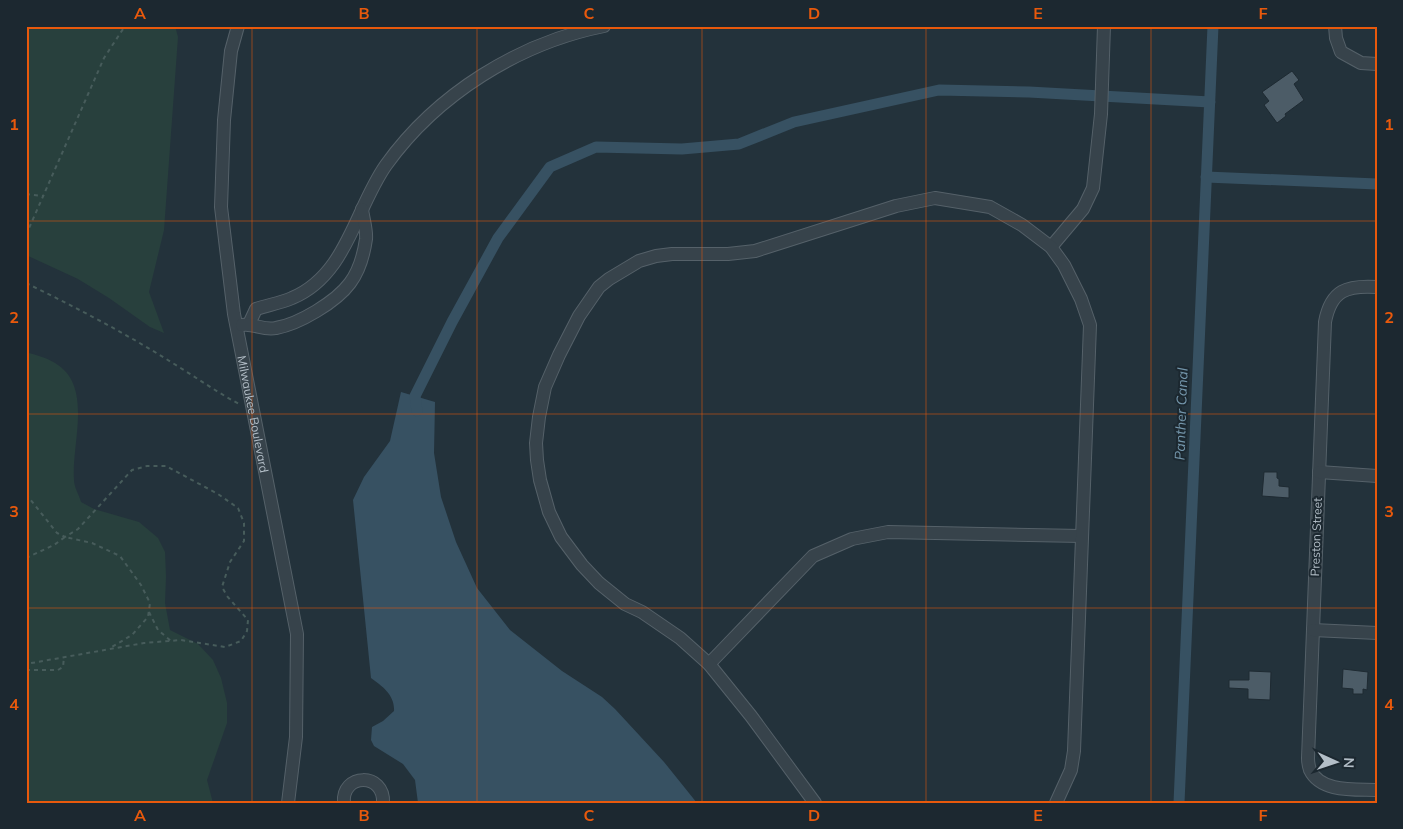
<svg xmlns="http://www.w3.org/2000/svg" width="1403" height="829" font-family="Mulish,sans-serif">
  <rect width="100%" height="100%" fill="#23323b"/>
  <path fill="#28403d" d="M 26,26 L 175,26 L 178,37 L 164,230 L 149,292 L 164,333 L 150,327 L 109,298 L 78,279 L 26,255 Z
    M 26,352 C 36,355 47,358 55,363 C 94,386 71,444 74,480 C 74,487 79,495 81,502 L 94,509 L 139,522 L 158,538 L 165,552 L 166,577 L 165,603 L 170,630 L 198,644 L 213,660 L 221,678 L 227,703 L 227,723 L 207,780 L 213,803 L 26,803 Z"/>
  <path fill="#375162" d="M 401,392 L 435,402 L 434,453 L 441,497 L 456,542 L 477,588 L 510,630 L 562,671 L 602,697 L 615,709 L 664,762 L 697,803 L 418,803 L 415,780 L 403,764 L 374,746 L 371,740 L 372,727 L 383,721 L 394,711 C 395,695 382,686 371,678 L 353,500 L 364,477 L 390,441 Z"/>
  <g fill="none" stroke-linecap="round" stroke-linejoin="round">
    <path stroke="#375162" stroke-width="11" d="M 1206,177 L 1377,184
      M 417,411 L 415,396 L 452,322 L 498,238 L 550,167 L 596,147 L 682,149 L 739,144 L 794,122 L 939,90 L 1029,92 L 1210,102
      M 1179,803 L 1213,26"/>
  </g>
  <path fill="#4c5c67" stroke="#1e2a32" d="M 1292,71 L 1299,80 L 1294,84 L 1304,100 L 1285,114 L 1286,116 L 1277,123 L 1264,105 L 1269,101 L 1262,92 Z
    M 1264,472 L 1277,472 L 1277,478 L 1279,479 L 1279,486 L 1289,487 L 1289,498 L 1262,496 Z
    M 1343,669 L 1368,672 L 1367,690 L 1363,689 L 1363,694 L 1353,694 L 1353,689 L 1342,688 Z
    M 1249,671 L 1271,672 L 1270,700 L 1248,699 L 1248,689 L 1229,688 L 1229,680 L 1249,680 Z"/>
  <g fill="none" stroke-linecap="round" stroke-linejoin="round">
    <g stroke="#556169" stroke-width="14">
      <g id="minor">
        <path id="s1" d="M 238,26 L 231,51 L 224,120 L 221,207 L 234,314 L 297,634 L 296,737 L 288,803"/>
        <path d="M 1335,26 L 1336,38 L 1341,52 L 1361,63 L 1377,64"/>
        <path d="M 1051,247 L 1083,209 L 1093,188 L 1101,114 L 1104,26"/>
        <path d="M 1377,287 C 1347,285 1331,290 1325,322 L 1308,758 C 1308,762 1309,767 1310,770 C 1321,793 1356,789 1377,790"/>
        <path d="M 249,324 L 256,309 C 268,305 281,303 292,298 C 347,275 355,209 386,165 C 437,94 519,43 604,26"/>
        <path d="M 242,325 C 254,323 264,331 276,328 C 299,324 336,302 350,283 C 359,271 364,253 366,239 C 367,230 363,218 362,209"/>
        <path d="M 1319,472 L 1377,476"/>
        <path d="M 1313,630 L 1377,633"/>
        <path d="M 709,664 L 813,556 L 852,539 L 888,532 L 1081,536"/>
        <path d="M 344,803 C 341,773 385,772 383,803"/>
        <path d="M 815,803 L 751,716 L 709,664 L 680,638 L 642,612 L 625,604 L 599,583 L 582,565 L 561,537 L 549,512 L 540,480 L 537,460 L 536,443 L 539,417 L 545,387 L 559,355 L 579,316 L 599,287 L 609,279 L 639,261 L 656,256 L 672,254 L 728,254 L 755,251 L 896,206 L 935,198 L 990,207 L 1022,225 L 1051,247 L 1064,265 L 1081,299 L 1090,325 L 1074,751 L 1071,770 L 1056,803"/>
      </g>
    </g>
    <path stroke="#475c5b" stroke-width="2" stroke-dasharray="4 4" stroke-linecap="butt" d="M 26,194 L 43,196
      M 26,235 L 104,58 L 125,26
      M 26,283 C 75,307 125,333 171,362 C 194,376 215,391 239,404
      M 26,494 L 57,533 L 65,537 L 78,529 L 132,470 L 147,466 L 166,466 L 218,494 L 238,508 L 244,523 L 244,541 L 230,562 L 222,587 L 227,596 L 248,620 L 247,631 L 241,641 L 225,647 L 181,640 L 144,643 L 26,664
      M 26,558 L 54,545 L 65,537 L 92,543 L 120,556 L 141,585 L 150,603 L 148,617 L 132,635 L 110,648
      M 149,612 L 158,630 L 171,641
      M 26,670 L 58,670 L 63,667 L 64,657"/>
    <use href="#minor" stroke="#37434b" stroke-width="12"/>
  </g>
  <path fill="none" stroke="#e8590c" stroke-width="1" stroke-opacity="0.55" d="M 252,26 L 252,803M 477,26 L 477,803M 702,26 L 702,803M 926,26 L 926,803M 1151,26 L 1151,803M 26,221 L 1377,221M 26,414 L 1377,414M 26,608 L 1377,608"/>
  <g text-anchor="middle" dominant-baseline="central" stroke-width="4" stroke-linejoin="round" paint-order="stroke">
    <g font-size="12" fill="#b3bec7" stroke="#1c2830">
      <text stroke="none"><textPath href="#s1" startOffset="392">Milwaukee Boulevard</textPath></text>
      <text transform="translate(1316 537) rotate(-88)">Preston Street</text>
    </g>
    <g font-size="14" font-style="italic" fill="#7395aa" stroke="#1c2830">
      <text transform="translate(1181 414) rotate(-88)">Panther Canal</text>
    </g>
  </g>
  <rect width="1403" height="829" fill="none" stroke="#1c2830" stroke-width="55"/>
  <g transform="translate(1336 762) rotate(93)" stroke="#1c2830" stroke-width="4" paint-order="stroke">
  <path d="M0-4L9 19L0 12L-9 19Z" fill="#b3bec7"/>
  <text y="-8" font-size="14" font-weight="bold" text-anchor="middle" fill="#b3bec7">N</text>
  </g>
  <rect x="28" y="28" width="1348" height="774" fill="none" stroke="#e8590c" stroke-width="2"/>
  <g font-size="16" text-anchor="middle" font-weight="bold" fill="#e8590c">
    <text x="140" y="19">A</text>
    <text x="364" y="19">B</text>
    <text x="589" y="19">C</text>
    <text x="814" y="19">D</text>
    <text x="1038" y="19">E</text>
    <text x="1263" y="19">F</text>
    <text x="14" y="130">1</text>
    <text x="1389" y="130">1</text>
    <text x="14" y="323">2</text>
    <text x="1389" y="323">2</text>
    <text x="14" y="517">3</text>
    <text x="1389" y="517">3</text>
    <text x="14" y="710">4</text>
    <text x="1389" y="710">4</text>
    <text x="140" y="821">A</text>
    <text x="364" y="821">B</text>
    <text x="589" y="821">C</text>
    <text x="814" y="821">D</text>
    <text x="1038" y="821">E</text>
    <text x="1263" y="821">F</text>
  </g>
</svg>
